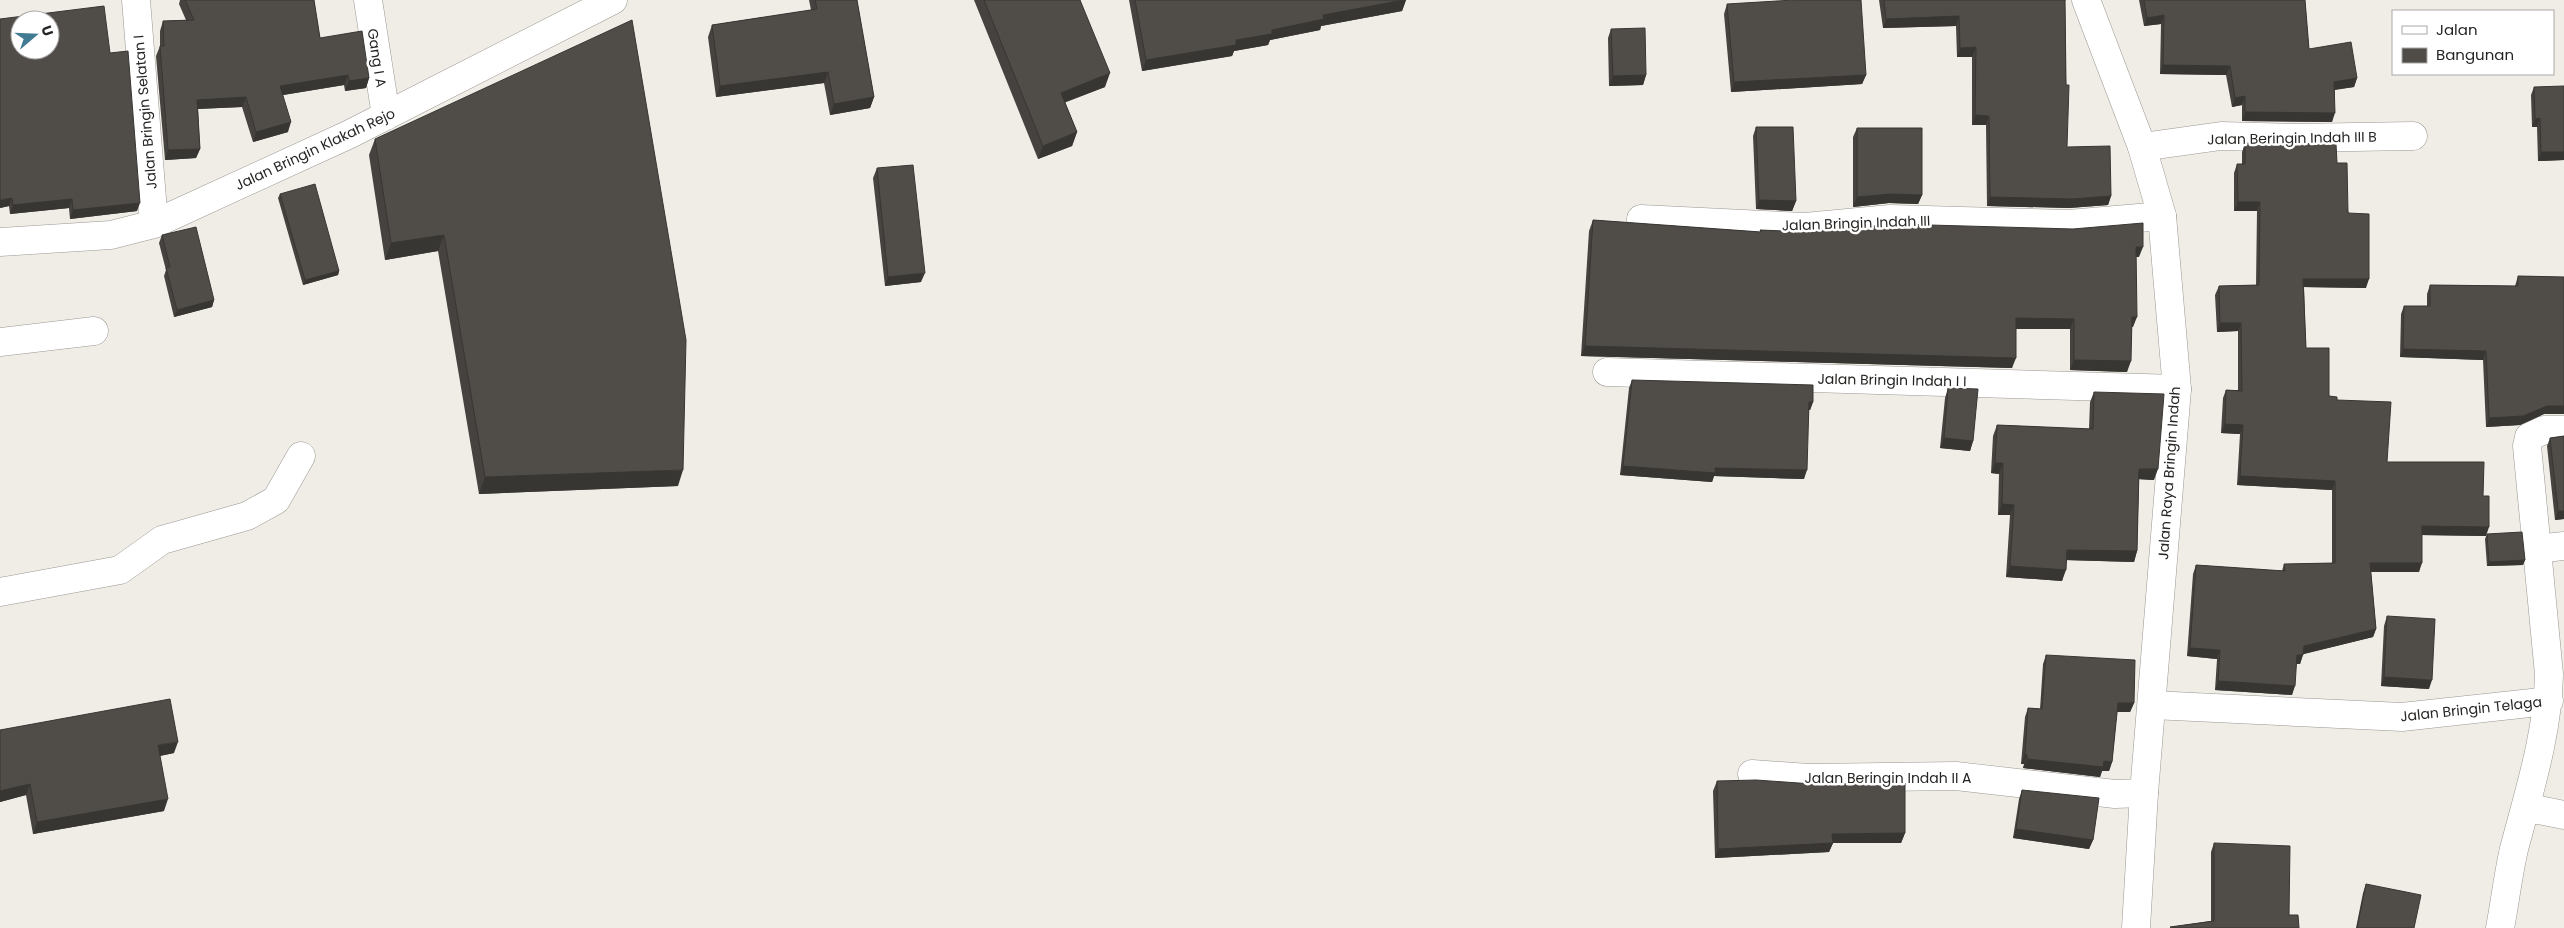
<svg xmlns="http://www.w3.org/2000/svg" width="2564" height="928" font-family="Poppins,sans-serif">
  <rect width="100%" height="100%" fill="#f0ede7"/>
  <g fill="none" stroke-linecap="round" stroke-linejoin="round">
    <g stroke="#9b9792" stroke-width="29">
      <path id="minor" d="M 136,0 L 154,224
        M 368,0 L 386,116
        M 2142,147 L 2221,136 L 2294,138 L 2413,136
        M 1641,219 L 1805,227 L 1890,219 L 2069,224 L 2162,216
        M 0,242 L 111,235 L 154,224 L 350,134 L 613,0
        M 0,342 L 94,331
        M 1607,372 L 2177,389
        M 2537,549 L 2564,546
        M 0,592 L 120,570 L 162,540 L 247,516 L 276,500 L 301,456
        M 2152,705 L 2402,717 L 2549,701
        M 1752,774 L 1809,778 L 1956,776 L 2115,794 L 2144,793
        M 2525,810 L 2539,810 L 2564,815
        M 2500,928 C 2505,902 2508,875 2514,849 C 2529,792 2548,733 2549,674 L 2527,446 L 2529,437 L 2544,430 L 2564,430"/>
    </g>
    <g stroke="#9b9792" stroke-width="29">
      <path id="major" d="M 2086,0 L 2142,147 L 2162,216 L 2177,389 L 2144,793 L 2136,928"/>
    </g>
    <use href="#minor" stroke="#fff" stroke-width="28"/>
    <use href="#major" stroke="#fff" stroke-width="28"/>
  </g>
  <path fill="#45423f" d="M 180,0 L 314,0 L 320,38 L 369,78 L 366,88 L 345,91 L 344,85 L 283,95 L 288,132 L 253,142 L 242,107 L 198,109 L 200,149 L 196,158 L 165,160 L 156,56 L 160,46 L 160,31 L 163,21 L 186,20 L 179,4 Z
    M 809,0 L 857,0 L 874,97 L 870,108 L 830,115 L 824,83 L 716,97 L 708,37 L 712,25 L 811,10 Z
    M 974,0 L 1080,0 L 1105,87 L 1065,102 L 1077,132 L 1072,146 L 1038,159 Z
    M 1129,0 L 1406,0 L 1402,11 L 1321,26 L 1320,30 L 1270,40 L 1268,45 L 1234,51 L 1232,56 L 1142,71 Z
    M 1879,0 L 2066,0 L 2065,1 L 2067,147 L 2111,196 L 2108,205 L 2069,208 L 1987,206 L 1986,125 L 1972,125 L 1972,57 L 1957,57 L 1956,26 L 1883,28 Z
    M 2139,0 L 2305,0 L 2309,49 L 2357,78 L 2354,87 L 2335,90 L 2332,122 L 2242,121 L 2242,105 L 2232,107 L 2226,75 L 2160,74 L 2161,24 L 2144,26 Z
    M 1727,4 L 1866,75 L 1862,84 L 1731,92 L 1724,14 Z
    M 1611,29 L 1646,75 L 1643,85 L 1609,86 L 1608,38 Z
    M 110,53 L 137,211 L 70,219 L 69,208 L 10,214 L 9,206 L 0,208 Z
    M 2534,87 L 2564,160 L 2538,161 L 2537,127 L 2532,127 L 2531,95 Z
    M 1756,127 L 1796,201 L 1792,211 L 1756,209 L 1753,136 Z
    M 1857,128 L 1922,195 L 1918,204 L 1889,203 L 1853,207 L 1853,137 Z
    M 375,139 L 678,486 L 479,494 L 438,251 L 385,260 L 369,155 Z
    M 2245,143 L 2337,163 L 2366,288 L 2304,287 L 2306,348 L 2329,396 L 2337,400 L 2387,462 L 2483,496 L 2486,536 L 2422,535 L 2419,572 L 2371,572 L 2376,629 L 2373,637 L 2303,654 L 2300,664 L 2296,664 L 2292,695 L 2215,690 L 2217,659 L 2187,656 L 2193,574 L 2196,565 L 2282,571 L 2284,564 L 2332,563 L 2332,490 L 2237,485 L 2240,434 L 2221,433 L 2223,398 L 2226,390 L 2238,390 L 2238,331 L 2217,332 L 2215,295 L 2219,286 L 2256,285 L 2257,211 L 2234,211 L 2234,173 L 2237,164 L 2242,164 L 2242,152 Z
    M 877,168 L 921,282 L 885,286 L 873,178 Z
    M 280,194 L 339,271 L 338,275 L 303,285 L 278,198 Z
    M 1593,220 L 1760,232 L 1760,230 L 2139,257 L 2136,257 L 2133,327 L 2132,327 L 2127,372 L 2070,370 L 2070,329 L 2016,329 L 2012,368 L 1581,356 L 1589,231 Z
    M 162,235 L 214,300 L 212,307 L 174,317 L 164,276 L 166,270 L 159,243 Z
    M 2518,276 L 2564,277 L 2564,414 L 2544,414 L 2520,425 L 2486,427 L 2483,360 L 2400,357 L 2401,314 L 2404,306 L 2427,306 L 2427,294 L 2430,285 L 2515,286 Z
    M 1632,380 L 1813,402 L 1810,410 L 1809,410 L 1804,479 L 1714,476 L 1712,482 L 1620,475 L 1629,388 Z
    M 1948,388 L 1973,441 L 1970,451 L 1940,448 L 1945,398 Z
    M 2094,392 L 2154,480 L 2139,479 L 2137,551 L 2134,562 L 2067,560 L 2062,581 L 2006,577 L 2010,515 L 1998,515 L 1999,474 L 1991,473 L 1993,436 L 1997,425 L 2089,429 L 2090,402 Z
    M 2564,436 L 2564,519 L 2555,520 L 2547,446 L 2550,438 Z
    M 2487,534 L 2525,560 L 2523,565 L 2487,566 L 2485,539 Z
    M 2387,616 L 2429,689 L 2381,686 L 2384,626 Z
    M 2046,655 L 2134,703 L 2130,712 L 2117,712 L 2112,762 L 2109,771 L 2102,771 L 2100,777 L 2023,768 L 2024,764 L 2021,764 L 2025,717 L 2028,708 L 2040,709 L 2043,664 Z
    M 0,730 L 174,753 L 160,756 L 164,811 L 33,834 L 26,795 L 0,802 Z
    M 1717,781 L 1905,833 L 1901,843 L 1833,843 L 1829,852 L 1715,858 L 1713,791 Z
    M 2022,790 L 2093,840 L 2089,849 L 2013,838 L 2019,799 Z
    M 2214,843 L 2289,915 L 2299,928 L 2170,928 L 2170,927 L 2211,921 L 2211,852 Z
    M 2366,884 L 2414,928 L 2356,928 L 2363,893 Z"/>
  <path fill="#383633" d="M 1406,0 L 1402,11 L 1321,26 L 1320,30 L 1270,40 L 1268,45 L 1234,51 L 1232,56 L 1142,71 L 1146,60 L 1236,40 L 1323,15 Z
    M 2164,15 L 2161,24 L 2144,26 L 2147,18 Z
    M 1959,16 L 1956,26 L 1883,28 L 1886,19 Z
    M 1976,47 L 1972,57 L 1957,57 L 1960,48 Z
    M 2163,65 L 2230,66 L 2226,75 L 2160,74 Z
    M 828,72 L 824,83 L 716,97 L 720,86 Z
    M 1110,73 L 1105,87 L 1056,106 L 1061,93 Z
    M 348,75 L 344,85 L 277,96 L 280,86 Z
    M 1646,75 L 1643,85 L 1609,86 L 1613,76 Z
    M 1866,75 L 1862,84 L 1731,92 L 1734,82 Z
    M 369,78 L 366,88 L 345,91 L 349,81 Z
    M 2357,78 L 2354,87 L 2331,90 L 2334,82 Z
    M 2245,96 L 2242,105 L 2232,107 L 2235,98 Z
    M 246,97 L 242,107 L 194,109 L 197,100 Z
    M 874,97 L 870,108 L 830,115 L 834,104 Z
    M 2245,112 L 2335,113 L 2332,122 L 2242,121 Z
    M 1975,115 L 1989,116 L 1986,125 L 1972,125 Z
    M 2540,118 L 2537,127 L 2532,127 L 2535,119 Z
    M 291,122 L 288,132 L 253,142 L 256,132 Z
    M 1077,132 L 1072,146 L 1038,159 L 1043,146 Z
    M 200,149 L 196,158 L 165,160 L 168,150 Z
    M 2541,152 L 2564,152 L 2564,160 L 2538,161 Z
    M 1892,194 L 1922,195 L 1918,204 L 1889,203 L 1853,207 L 1857,197 Z
    M 2111,196 L 2108,205 L 2069,208 L 1987,206 L 1990,197 Z
    M 12,198 L 9,206 L 0,208 L 0,200 Z
    M 72,199 L 69,208 L 10,214 L 13,205 Z
    M 1759,200 L 1796,201 L 1792,211 L 1756,209 Z
    M 2238,202 L 2260,202 L 2257,211 L 2234,211 Z
    M 140,203 L 137,211 L 70,219 L 73,210 Z
    M 444,235 L 438,251 L 385,260 L 391,243 Z
    M 2136,247 L 2143,247 L 2139,257 L 2132,257 Z
    M 339,271 L 338,275 L 303,285 L 305,280 Z
    M 925,273 L 921,282 L 885,286 L 888,277 Z
    M 2303,279 L 2369,279 L 2366,288 L 2300,287 Z
    M 214,300 L 212,307 L 174,317 L 177,310 Z
    M 2132,317 L 2137,317 L 2133,327 L 2128,327 Z
    M 2016,318 L 2074,319 L 2070,329 L 2013,329 Z
    M 2220,323 L 2241,323 L 2238,331 L 2217,332 Z
    M 1585,346 L 2016,358 L 2012,368 L 1581,356 Z
    M 2403,349 L 2486,351 L 2483,360 L 2400,357 Z
    M 2074,360 L 2131,361 L 2127,372 L 2070,370 Z
    M 1809,402 L 1813,402 L 1810,410 L 1806,410 Z
    M 2547,406 L 2564,406 L 2564,414 L 2544,414 L 2520,425 L 2486,427 L 2489,418 Z
    M 2225,424 L 2243,425 L 2240,434 L 2221,433 Z
    M 1944,438 L 1973,441 L 1970,451 L 1940,448 Z
    M 1995,463 L 2003,463 L 1999,474 L 1991,473 Z
    M 1623,466 L 1807,470 L 1804,479 L 1714,476 L 1712,482 L 1620,475 Z
    M 2139,469 L 2158,469 L 2154,480 L 2135,479 Z
    M 683,470 L 678,486 L 479,494 L 485,477 Z
    M 2240,476 L 2335,481 L 2332,490 L 2237,485 Z
    M 2002,504 L 2014,505 L 2010,515 L 1998,515 Z
    M 2558,511 L 2564,511 L 2564,519 L 2555,520 Z
    M 2422,526 L 2489,527 L 2486,536 L 2419,535 Z
    M 2067,550 L 2137,551 L 2134,562 L 2063,560 Z
    M 2525,560 L 2523,565 L 2487,566 L 2489,562 Z
    M 2370,563 L 2422,563 L 2419,572 L 2367,572 Z
    M 2010,566 L 2066,570 L 2062,581 L 2006,577 Z
    M 2376,629 L 2373,637 L 2300,655 L 2304,646 Z
    M 2190,648 L 2220,650 L 2217,659 L 2187,656 Z
    M 2297,655 L 2303,655 L 2300,664 L 2294,664 Z
    M 2384,677 L 2432,680 L 2429,689 L 2381,686 Z
    M 2218,681 L 2295,686 L 2292,695 L 2215,690 Z
    M 2118,703 L 2134,703 L 2130,712 L 2114,712 Z
    M 178,742 L 174,753 L 154,757 L 158,745 Z
    M 2025,754 L 2027,755 L 2024,764 L 2021,764 Z
    M 2027,759 L 2104,761 L 2112,762 L 2109,771 L 2102,771 L 2100,777 L 2023,768 Z
    M 30,784 L 26,795 L 0,802 L 0,791 Z
    M 168,799 L 164,811 L 33,834 L 37,822 Z
    M 2016,829 L 2093,840 L 2089,849 L 2013,838 Z
    M 1905,833 L 1901,843 L 1829,843 L 1832,834 Z
    M 1833,843 L 1829,852 L 1715,858 L 1718,849 Z"/>
  <path fill="#504d49" stroke="#383633" fill-rule="evenodd" d="M 185,0 L 314,0 L 320,38 L 362,31 L 369,78 L 349,81 L 348,75 L 280,86 L 291,122 L 256,132 L 246,97 L 197,100 L 200,149 L 168,150 L 160,46 L 164,46 L 163,21 L 194,20 Z
    M 815,0 L 857,0 L 874,97 L 834,104 L 828,72 L 720,86 L 712,25 L 817,9 Z
    M 984,0 L 1080,0 L 1110,73 L 1061,93 L 1077,132 L 1043,146 Z
    M 1135,0 L 1404,0 L 1323,15 L 1324,19 L 1272,30 L 1272,34 L 1236,40 L 1236,45 L 1146,60 Z
    M 1794,0 L 1861,0 L 1866,75 L 1734,82 L 1727,4 Z
    M 1884,0 L 2065,0 L 2066,85 L 2069,85 L 2067,147 L 2110,146 L 2111,196 L 2072,199 L 1990,197 L 1989,116 L 1975,115 L 1976,47 L 1960,48 L 1959,16 L 1886,19 Z
    M 2144,0 L 2305,0 L 2309,49 L 2351,42 L 2357,78 L 2334,82 L 2335,113 L 2245,112 L 2245,96 L 2235,98 L 2230,66 L 2163,65 L 2164,15 L 2147,18 Z
    M 104,6 L 110,53 L 128,51 L 140,203 L 73,210 L 72,199 L 13,205 L 12,198 L 0,200 L 0,19 ZM 20,20 L 50,20 L 50,50 L 20,50 Z
    M 632,20 L 686,340 L 683,470 L 485,477 L 444,235 L 391,243 L 375,139 Z
    M 1645,28 L 1646,75 L 1613,76 L 1611,29 Z
    M 2564,86 L 2564,152 L 2541,152 L 2540,118 L 2535,119 L 2534,87 Z
    M 1756,127 L 1793,127 L 1796,201 L 1759,200 Z
    M 1857,128 L 1922,128 L 1922,195 L 1892,194 L 1857,197 Z
    M 2245,143 L 2336,144 L 2337,163 L 2347,163 L 2348,213 L 2369,214 L 2369,279 L 2303,279 L 2306,348 L 2329,348 L 2329,396 L 2337,397 L 2337,400 L 2391,402 L 2387,462 L 2484,462 L 2483,496 L 2489,496 L 2489,527 L 2422,526 L 2422,563 L 2370,563 L 2376,629 L 2304,646 L 2303,655 L 2297,655 L 2295,686 L 2218,681 L 2220,650 L 2190,648 L 2196,565 L 2285,571 L 2284,564 L 2335,563 L 2335,481 L 2240,476 L 2243,425 L 2225,424 L 2226,390 L 2242,391 L 2241,323 L 2220,323 L 2219,286 L 2259,285 L 2260,202 L 2238,202 L 2237,164 L 2245,164 Z
    M 913,165 L 925,273 L 888,277 L 877,168 Z
    M 315,184 L 339,271 L 305,280 L 280,194 Z
    M 1593,220 L 1761,232 L 1760,230 L 1810,232 L 1894,224 L 2073,229 L 2143,223 L 2143,247 L 2136,247 L 2137,317 L 2132,317 L 2131,361 L 2074,360 L 2074,319 L 2016,318 L 2016,358 L 1585,346 Z
    M 196,227 L 214,300 L 177,310 L 166,268 L 170,267 L 162,235 Z
    M 2518,276 L 2564,277 L 2564,406 L 2547,406 L 2523,416 L 2489,418 L 2486,351 L 2403,349 L 2404,306 L 2430,306 L 2430,285 L 2518,286 Z
    M 1632,380 L 1813,385 L 1813,402 L 1809,402 L 1807,470 L 1715,468 L 1715,473 L 1623,466 Z
    M 1948,388 L 1978,389 L 1973,441 L 1944,438 Z
    M 2094,392 L 2164,394 L 2158,469 L 2139,469 L 2137,551 L 2067,550 L 2066,570 L 2010,566 L 2014,505 L 2002,504 L 2003,463 L 1995,463 L 1997,425 L 2093,429 Z
    M 2564,436 L 2564,511 L 2558,511 L 2550,438 Z
    M 2522,532 L 2525,560 L 2489,562 L 2487,534 Z
    M 2387,616 L 2435,619 L 2432,680 L 2384,677 Z
    M 2046,655 L 2135,660 L 2134,703 L 2118,703 L 2112,762 L 2104,761 L 2103,767 L 2027,759 L 2027,755 L 2025,754 L 2028,708 L 2042,709 Z
    M 170,699 L 178,742 L 158,745 L 168,799 L 37,822 L 30,784 L 0,791 L 0,730 Z
    M 1756,780 L 1813,784 L 1905,783 L 1905,833 L 1832,834 L 1833,843 L 1718,849 L 1717,781 Z
    M 2022,790 L 2099,798 L 2093,840 L 2016,829 Z
    M 2214,843 L 2290,846 L 2289,915 L 2298,915 L 2299,928 L 2171,928 L 2170,927 L 2214,921 Z
    M 2366,884 L 2421,895 L 2414,928 L 2357,928 Z"/>
  <g text-anchor="middle" dominant-baseline="central" stroke-width="5" stroke-linejoin="round" paint-order="stroke">
    <g font-size="14" fill="#272523" stroke="#fff">
      <text transform="translate(377 58) rotate(81)">Gang I A</text>
      <text transform="translate(145 112) rotate(-95)">Jalan Bringin Selatan I</text>
      <text transform="translate(2292 138) rotate(-1)">Jalan Beringin Indah III B</text>
      <text transform="translate(315 149) rotate(-25)">Jalan Bringin Klakah Rejo</text>
      <text transform="translate(1856 223) rotate(-2)">Jalan Bringin Indah III</text>
      <text transform="translate(1892 380) rotate(1)">Jalan Bringin Indah I I</text>
      <text transform="translate(2169 473) rotate(-86)">Jalan Raya Bringin Indah</text>
      <text transform="translate(2471 709) rotate(-6)">Jalan Bringin Telaga</text>
      <text x="1888" y="778">Jalan Beringin Indah II A</text>
    </g>
  </g>
  <rect x="2392" y="10" width="162" height="65" fill="#ffffff" stroke="#a9a8a7"/>
  <rect x="2402" y="26" width="25" height="8" fill="#ffffff" stroke="#a9a8a7"/>
  <text x="2436" y="35" font-size="15" fill="#272523">Jalan</text>
  <rect x="2402" y="48" width="25" height="15" fill="#504d49" stroke="#a9a8a7"/>
  <text x="2436" y="60" font-size="15" fill="#272523">Bangunan</text>
  <g transform="translate(35 35) rotate(71)"><circle r="24" fill="#ffffff" stroke="#a9a8a7"/>
  <path d="M0-4L9 19L0 12L-9 19Z" fill="#407a93"/>
  <text y="-8" font-size="14" font-weight="bold" text-anchor="middle" fill="#272523">U</text>
  </g>
</svg>
